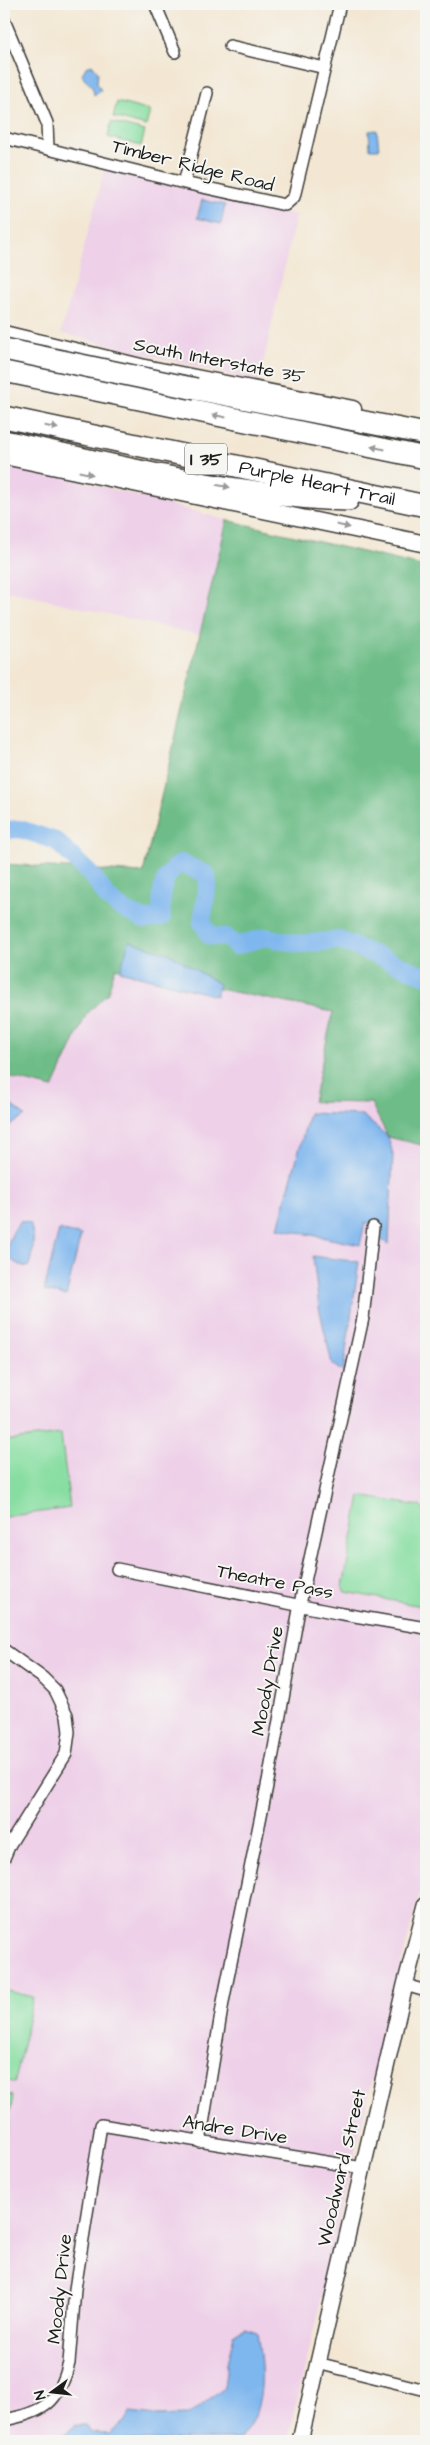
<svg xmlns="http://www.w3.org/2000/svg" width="430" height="2445" font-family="'Architects Daughter',sans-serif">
  <rect width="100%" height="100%" fill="#f6f6f2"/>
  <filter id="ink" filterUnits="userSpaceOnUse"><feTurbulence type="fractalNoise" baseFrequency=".02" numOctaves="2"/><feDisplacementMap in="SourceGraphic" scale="10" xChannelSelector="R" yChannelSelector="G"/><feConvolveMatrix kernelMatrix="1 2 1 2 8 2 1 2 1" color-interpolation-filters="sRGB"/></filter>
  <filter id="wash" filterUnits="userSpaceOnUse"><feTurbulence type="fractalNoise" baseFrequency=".0096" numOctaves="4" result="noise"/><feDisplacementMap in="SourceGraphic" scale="20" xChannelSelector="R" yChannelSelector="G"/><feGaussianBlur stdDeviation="1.12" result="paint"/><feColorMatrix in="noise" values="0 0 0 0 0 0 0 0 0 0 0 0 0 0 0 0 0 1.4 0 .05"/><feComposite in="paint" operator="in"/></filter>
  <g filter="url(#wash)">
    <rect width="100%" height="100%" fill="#f3e7d3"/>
    <path fill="#eed0e8" d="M 105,168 L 296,215 L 259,382 L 61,333 Z
      M 4,460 L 227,520 L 199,635 L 4,590 Z
      M 115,968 L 333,1012 L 371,1103 L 388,1137 L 426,1146 L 426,1869 L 379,2050 L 288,2441 L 4,2441 L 4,1076 L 53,1088 L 86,1015 L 108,993 Z"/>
    <path fill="#88dea2" stroke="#527d5f" d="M 117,102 L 150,111 L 146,126 L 113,117 Z
      M 111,122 L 145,131 L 141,146 L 108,137 Z
      M 61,1434 L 70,1508 L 4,1517 L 4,1441 Z
      M 360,1496 L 420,1506 L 426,1513 L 426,1607 L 346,1592 L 343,1587 Z
      M 4,1990 L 33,1997 L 15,2082 L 4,2081 Z
      M 4,2094 L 13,2096 L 4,2146 Z"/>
    <path fill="#6ebd88" stroke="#456c52" d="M 227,520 L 426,567 L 426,1146 L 388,1137 L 371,1103 L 313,1102 L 333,1012 L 115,968 L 108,993 L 86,1015 L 53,1088 L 4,1076 L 4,864 L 143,873 Z"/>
    <path fill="#7eb6ee" stroke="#4d6985" d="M 92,65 L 98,72 L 97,84 L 101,90 L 94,95 L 92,86 L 84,79 L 82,74 L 86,67 Z
      M 377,130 L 379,149 L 370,149 L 369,131 Z
      M 202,200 L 225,205 L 221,224 L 197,218 Z
      M 129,941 L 170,954 L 219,984 L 216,996 L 120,971 Z
      M 4,1103 L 11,1105 L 25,1116 L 10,1126 L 4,1120 Z
      M 309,1113 L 362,1115 L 388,1137 L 393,1154 L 389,1244 L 380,1239 L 377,1223 L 365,1223 L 360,1245 L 278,1228 Z
      M 20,1221 L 30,1223 C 35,1237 34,1254 28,1267 C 0,1262 4,1244 20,1221 Z
      M 59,1230 L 81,1235 L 66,1296 L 44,1291 Z
      M 313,1256 L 359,1262 L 343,1372 L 332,1364 L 319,1307 Z
      M 245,2328 L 257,2332 C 263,2372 267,2406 240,2439 L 56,2441 L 76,2425 L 86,2425 L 91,2433 L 109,2434 L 126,2421 L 130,2413 L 155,2416 L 190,2415 L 224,2387 L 227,2364 L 234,2334 Z"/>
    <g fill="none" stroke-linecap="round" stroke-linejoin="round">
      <path stroke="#7eb6ee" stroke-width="18" d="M 4,833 L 7,830 L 20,829 L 56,841 L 95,879 L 107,897 L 119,907 L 144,920 L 162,917 C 161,895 159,877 181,863 L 206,874 L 208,882 L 202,922 L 210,936 L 226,937 L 236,946 L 265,937 L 301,944 L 339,940 L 426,976"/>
    </g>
  </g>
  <g filter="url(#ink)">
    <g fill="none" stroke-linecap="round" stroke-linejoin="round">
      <g stroke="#3c3a37" stroke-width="14">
        <path id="minor" d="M 155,4 L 175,52
          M 4,20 L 47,123 L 48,148
          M 230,46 L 325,68
          M 4,138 L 184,183 L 285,205 L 294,197 L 340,4
          M 184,183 L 207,93
          M 117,1569 L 337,1613 L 426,1628
          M 4,1650 L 43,1678 L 55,1690 L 67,1715 L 69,1732 L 66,1754 L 10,1844 L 4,1858
          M 405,1985 L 426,1991
          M 200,2142 L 223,2002 L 269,1776 L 300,1604 L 363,1318 L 373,1227
          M 317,2363 L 426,2390
          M 4,2420 C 43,2413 59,2403 69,2363 L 75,2289 L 101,2125 L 363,2168"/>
      </g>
      <g stroke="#3c3a37" stroke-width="18">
        <path id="tertiary" d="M 300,2441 L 405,1985 L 426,1905"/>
      </g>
      <g stroke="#3c3a37" stroke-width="19">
        <path id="secondary" d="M 4,334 L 145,368 L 353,409
          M 4,456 L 426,544"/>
      </g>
      <g stroke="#3c3a37" stroke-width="24">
        <g id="motorway">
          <path d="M 4,371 L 426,458"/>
          <path d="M 196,389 L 426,434"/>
          <path id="s1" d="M 4,417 L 426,506"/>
          <path d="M 4,441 C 117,466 232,496 348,500"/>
        </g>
      </g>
      <use href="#minor" stroke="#fff" stroke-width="11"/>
      <use href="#tertiary" stroke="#fff" stroke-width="15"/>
      <use href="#secondary" stroke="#fff" stroke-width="16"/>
      <use href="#motorway" stroke="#fff" stroke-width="21"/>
      <g stroke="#3c3a37" stroke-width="24" stroke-linecap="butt">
        <path id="motorway-bridge" d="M 4,349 L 196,389"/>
      </g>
      <use href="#motorway-bridge" stroke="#fff" stroke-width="21"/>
    </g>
    <defs><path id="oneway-solid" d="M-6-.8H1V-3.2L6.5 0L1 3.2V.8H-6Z" transform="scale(1.25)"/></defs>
    <g fill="#999">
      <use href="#oneway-solid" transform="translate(219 416) rotate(-169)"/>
      <use href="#oneway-solid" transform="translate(51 427) rotate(12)"/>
      <use href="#oneway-solid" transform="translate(378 448) rotate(-169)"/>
      <use href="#oneway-solid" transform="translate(86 473) rotate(12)"/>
      <use href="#oneway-solid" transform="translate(223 486) rotate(10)"/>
      <use href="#oneway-solid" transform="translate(343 526) rotate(12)"/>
    </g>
  </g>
  <g text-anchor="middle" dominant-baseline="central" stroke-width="4" stroke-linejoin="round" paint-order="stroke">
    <rect fill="#f6f6f2" stroke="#5d5d5c" stroke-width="1" x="185" y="443.5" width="42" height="31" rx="4"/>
    <g font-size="18" font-weight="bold" fill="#1c1c1c">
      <text x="206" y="459">I 35</text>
    </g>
    <g font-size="19" fill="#1c1c1c" stroke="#f6f6f2">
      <text transform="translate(193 166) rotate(14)">Timber Ridge Road</text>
      <text transform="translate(219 361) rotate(11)">South Interstate 35</text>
      <text stroke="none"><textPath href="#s1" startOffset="320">Purple Heart Trail</textPath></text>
      <text transform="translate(275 1582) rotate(11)">Theatre Pass</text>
      <text transform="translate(268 1681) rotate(-80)">Moody Drive</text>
      <text transform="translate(235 2130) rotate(9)">Andre Drive</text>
      <text transform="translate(342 2168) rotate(-77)">Woodward Street</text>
      <text transform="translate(60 2289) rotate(-84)">Moody Drive</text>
    </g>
  </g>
  <rect width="430" height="2445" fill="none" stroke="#f6f6f2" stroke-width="20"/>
  <g transform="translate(52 2392) rotate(255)" stroke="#f6f6f2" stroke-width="4" paint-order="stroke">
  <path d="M0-4L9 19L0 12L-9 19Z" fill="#1c1c1c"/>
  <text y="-8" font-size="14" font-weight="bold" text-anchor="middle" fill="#1c1c1c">N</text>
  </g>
</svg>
